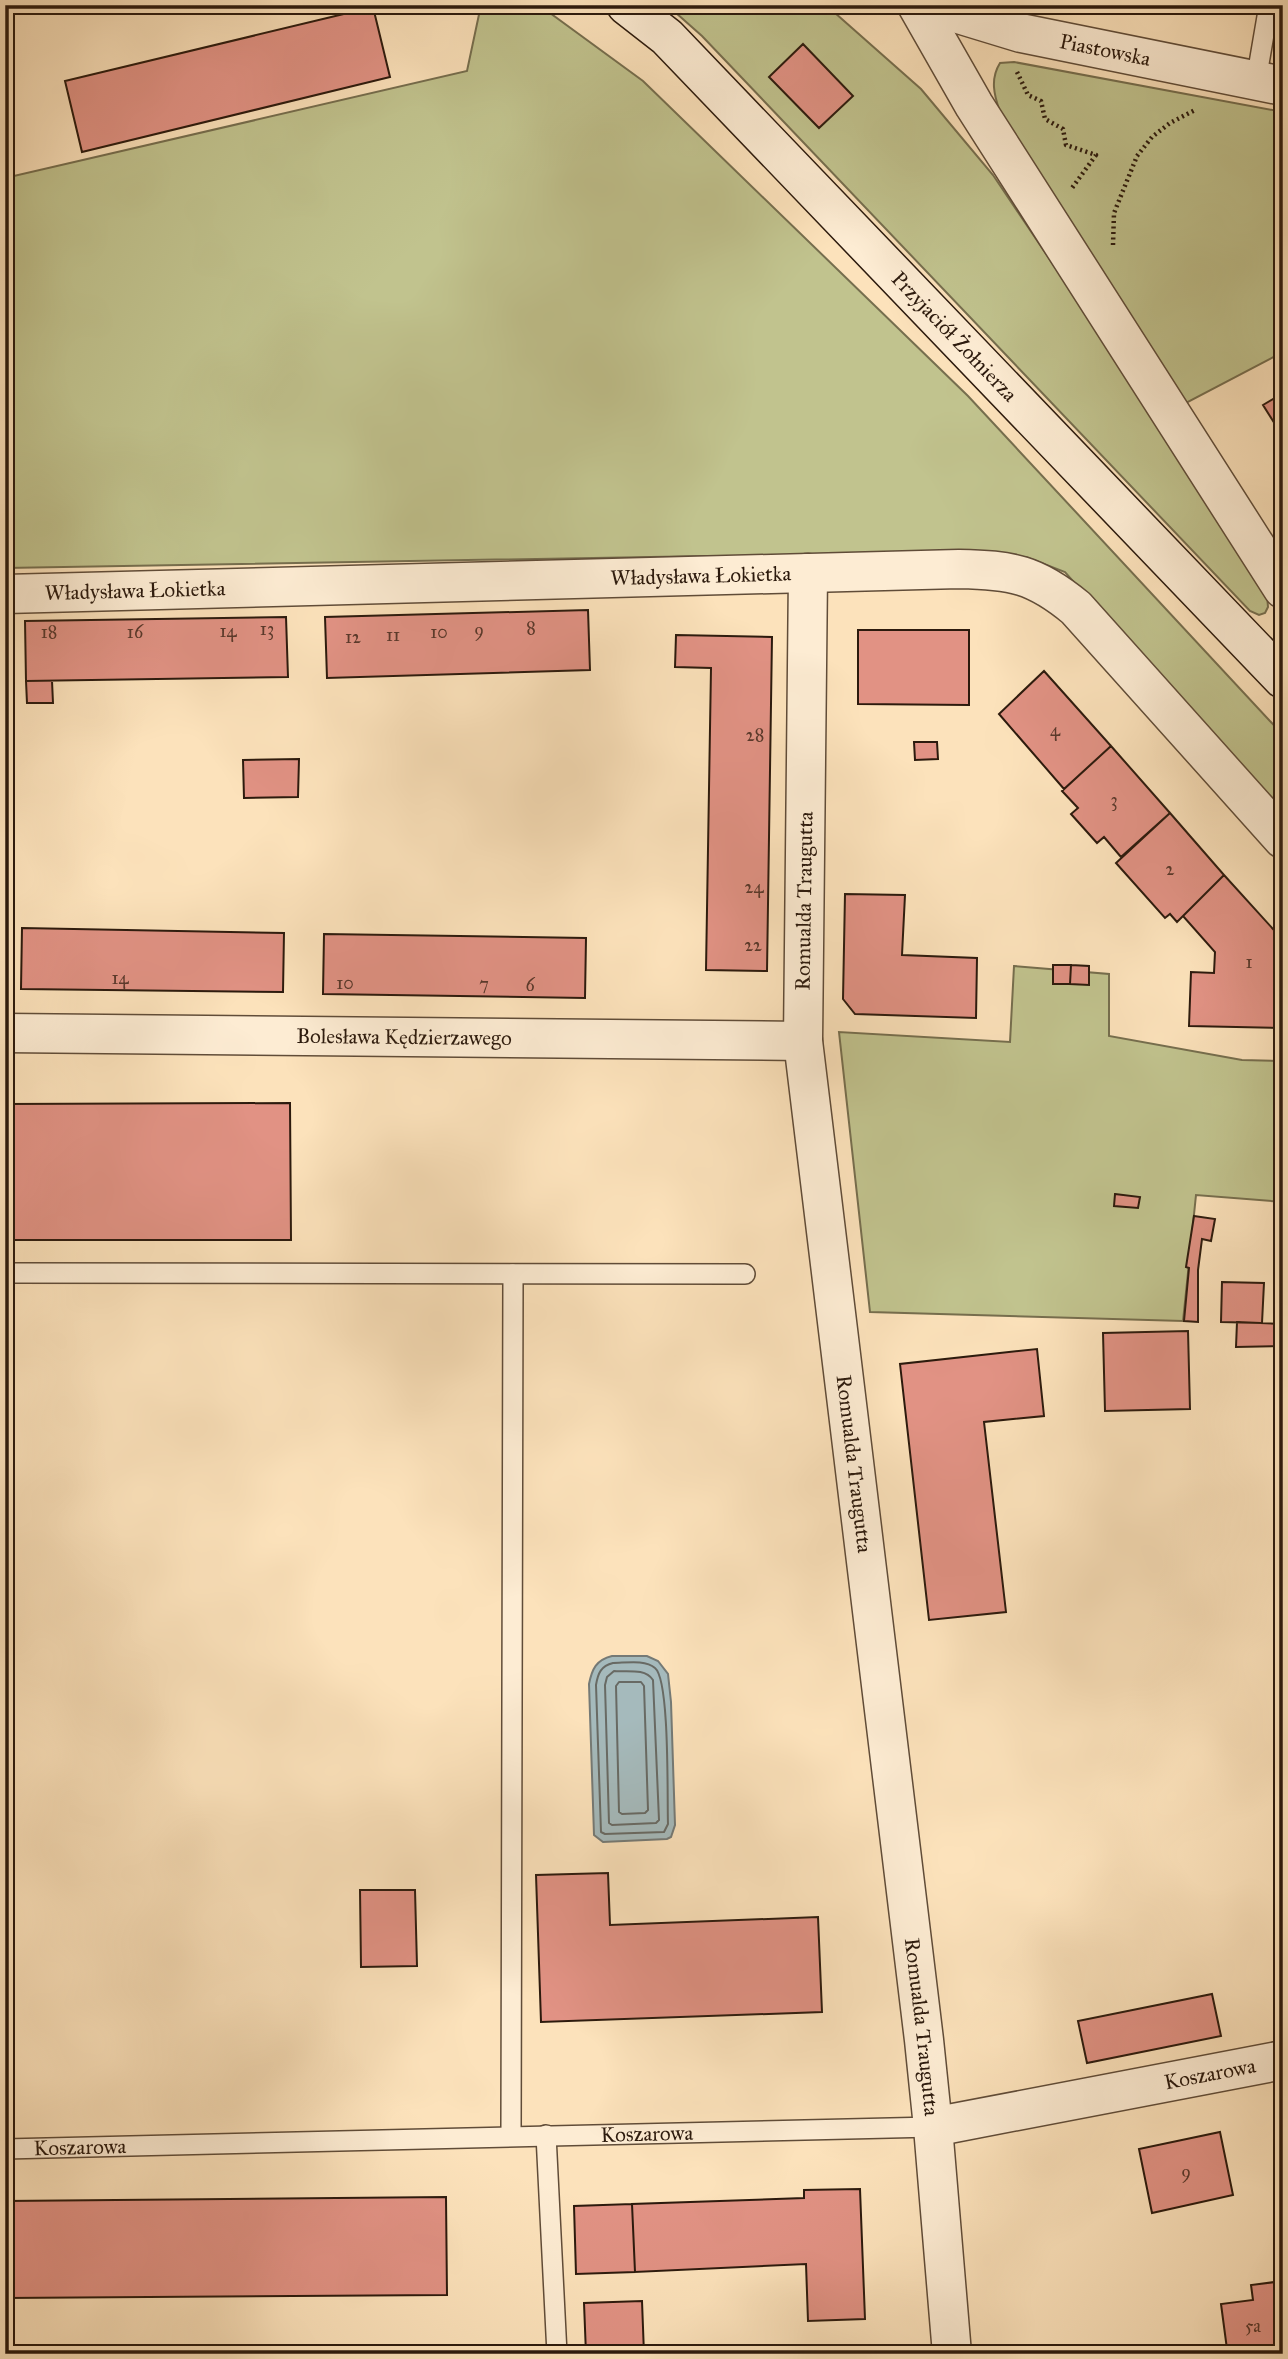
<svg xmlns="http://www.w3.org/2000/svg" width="1288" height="2359" font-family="'IM FELL Great Primer',serif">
  <rect width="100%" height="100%" fill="#fce2bb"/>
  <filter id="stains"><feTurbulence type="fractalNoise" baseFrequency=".00286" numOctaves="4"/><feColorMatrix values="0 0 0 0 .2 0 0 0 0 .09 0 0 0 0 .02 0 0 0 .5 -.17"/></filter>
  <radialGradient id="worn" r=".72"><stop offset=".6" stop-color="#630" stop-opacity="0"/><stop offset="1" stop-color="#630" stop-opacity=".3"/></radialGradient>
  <path fill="#c1c38e" stroke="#766e4e" stroke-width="2" d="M 481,5 L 539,5 L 643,81 L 968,396 L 1283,735 L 1283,823 L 1219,746 L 1065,572 L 1026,557 L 707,556 L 5,568 L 5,178 L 467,71 Z
    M 667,5 L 826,5 L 921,89 L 993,175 L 1150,408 L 1267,595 L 1268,607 L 1265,613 L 1259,615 L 1250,611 L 702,36 Z
    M 1014,62 L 1283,112 L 1283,352 L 1186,403 L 1000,112 C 994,95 990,79 1000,63 Z
    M 1014,966 L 1109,974 L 1109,1036 L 1242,1060 L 1283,1061 L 1283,1202 L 1196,1195 L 1183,1321 L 870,1312 L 839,1032 L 1010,1042 Z"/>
  <path fill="#a5babc" stroke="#757a76" stroke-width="2" d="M 612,1656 L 647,1656 L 658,1661 L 668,1674 L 671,1702 L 675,1825 L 671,1837 L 667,1839 L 603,1842 L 594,1835 L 589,1684 C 592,1669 596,1660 612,1656 Z"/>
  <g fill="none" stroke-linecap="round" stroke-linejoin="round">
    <path stroke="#686a64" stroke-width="2" d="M 613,1663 C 625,1663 645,1659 655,1668 C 670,1680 667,1799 668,1824 L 664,1832 L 605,1834 L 601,1832 L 596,1685 C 598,1673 601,1666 613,1663 Z
      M 614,1671 C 627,1672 645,1668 653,1680 L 659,1820 L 656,1823 L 612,1825 L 609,1823 L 605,1685 L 607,1677 Z
      M 619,1682 L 641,1682 L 644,1686 L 648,1810 L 645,1813 L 622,1814 L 619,1812 L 616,1686 Z"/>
  </g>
  <path fill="#e19284" stroke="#2c1a0d" stroke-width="2" d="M 373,7 L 390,77 L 82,152 L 65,81 Z
    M 803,44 L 853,96 L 819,128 L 769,77 Z
    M 1283,393 L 1283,437 L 1263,405 Z
    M 588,610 L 590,670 L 327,678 L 325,617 Z
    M 286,617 L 288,677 L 26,681 L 25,621 Z
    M 858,630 L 969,630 L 969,705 L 858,704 Z
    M 676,635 L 772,637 L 767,971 L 706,970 L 711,668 L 675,667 Z
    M 1044,671 L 1111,746 L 1064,789 L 999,714 Z
    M 26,681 L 52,681 L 53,703 L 27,703 Z
    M 914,742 L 937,742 L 938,759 L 915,760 Z
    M 1111,746 L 1170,813 L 1121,857 L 1104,837 L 1097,843 L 1071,814 L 1078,808 L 1062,791 Z
    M 299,759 L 298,797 L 244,798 L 243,760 Z
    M 1170,813 L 1224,875 L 1177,922 L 1170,914 L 1165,918 L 1116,863 Z
    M 1224,875 L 1283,940 L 1283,1027 L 1281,1028 L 1189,1026 L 1191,972 L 1214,973 L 1215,952 L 1183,916 Z
    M 845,894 L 905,895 L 902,955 L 977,958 L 976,1018 L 855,1014 L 843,999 Z
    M 22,928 L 284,933 L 283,992 L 21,989 Z
    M 324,934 L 586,938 L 585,998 L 323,994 Z
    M 1053,965 L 1071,965 L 1070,984 L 1053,984 Z
    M 1071,965 L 1089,966 L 1089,985 L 1070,984 Z
    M 290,1103 L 291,1240 L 5,1240 L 5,1104 Z
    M 1115,1194 L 1140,1197 L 1138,1208 L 1114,1206 Z
    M 1194,1216 L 1215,1219 L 1211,1241 L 1202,1239 L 1198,1270 L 1198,1322 L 1184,1321 L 1189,1268 L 1186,1267 Z
    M 1222,1282 L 1264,1283 L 1262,1323 L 1221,1322 Z
    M 1237,1322 L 1283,1324 L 1283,1346 L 1236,1347 Z
    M 1188,1331 L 1190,1409 L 1105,1411 L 1103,1333 Z
    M 1037,1349 L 1044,1416 L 984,1422 L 1006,1612 L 929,1620 L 900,1364 Z
    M 608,1873 L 610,1925 L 818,1917 L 822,2012 L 541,2022 L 536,1875 Z
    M 360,1890 L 415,1890 L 417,1966 L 361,1967 Z
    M 1212,1994 L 1221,2036 L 1087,2063 L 1078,2021 Z
    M 1283,2118 L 1283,2148 L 1276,2119 Z
    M 1220,2132 L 1233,2195 L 1152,2213 L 1139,2149 Z
    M 860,2189 L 865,2319 L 808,2321 L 806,2264 L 635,2272 L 632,2204 L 804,2198 L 804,2190 Z
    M 446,2197 L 447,2295 L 5,2298 L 5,2201 Z
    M 632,2204 L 635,2272 L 576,2274 L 574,2206 Z
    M 1283,2281 L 1283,2354 L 1225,2354 L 1224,2349 L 1227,2349 L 1221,2304 L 1253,2300 L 1251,2285 Z
    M 642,2301 L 644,2354 L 586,2354 L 584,2303 Z"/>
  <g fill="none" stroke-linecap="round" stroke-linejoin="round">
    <g stroke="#604c38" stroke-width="22">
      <g id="service">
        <path d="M 1256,81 L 1269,5"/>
        <path d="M 5,1273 L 745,1274"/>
        <path d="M 546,2135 L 557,2354"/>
        <path d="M 511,2136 L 513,1274"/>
        <path id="s1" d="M 5,2149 L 933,2127"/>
      </g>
    </g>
    <g stroke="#604c38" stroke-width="41">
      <g id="minor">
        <path d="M 917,5 L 974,105 L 1283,589"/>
        <path id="s2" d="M 929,5 L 1021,33 L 1283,86"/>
        <path id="s3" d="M 808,573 L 803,1041 L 924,2040 L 933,2127 L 952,2354"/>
        <path id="s4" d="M 5,594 L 959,569 C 1012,570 1035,574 1076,608 L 1283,839"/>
        <path id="s5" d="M 5,1033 L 803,1041"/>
        <path id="s6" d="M 933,2127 L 1283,2060"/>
      </g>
    </g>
    <g stroke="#2c1a0d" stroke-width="41">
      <g id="secondary">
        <path id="s7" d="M 626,5 L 667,37 L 1283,679"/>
      </g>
    </g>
    <path stroke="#2c1a0d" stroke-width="4.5" stroke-dasharray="2 3.5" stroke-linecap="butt" d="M 1017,72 L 1028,95 L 1041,101 L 1045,119 L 1063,129 L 1066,145 L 1096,155 L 1072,188
      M 1113,245 L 1114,213 L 1137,156 L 1152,137 L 1170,123 L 1195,110"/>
    <use href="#service" stroke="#fdecd3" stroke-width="19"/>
    <use href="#minor" stroke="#fdecd3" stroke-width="38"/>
    <use href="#secondary" stroke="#fdecd3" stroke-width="38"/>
  </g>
  <g text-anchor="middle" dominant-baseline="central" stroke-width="6" stroke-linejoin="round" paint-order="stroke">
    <g font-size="18" fill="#59382b">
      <text x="531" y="628">8</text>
      <text x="267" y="629">13</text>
      <text x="479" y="630">9</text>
      <text x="228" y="631">14</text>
      <text x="49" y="632">18</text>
      <text x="135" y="632">16</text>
      <text x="439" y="632">10</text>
      <text x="393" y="635">11</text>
      <text x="353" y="637">12</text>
      <text x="1055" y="730">4</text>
      <text x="755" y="735">28</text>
      <text x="1114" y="800">3</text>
      <text x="1170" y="869">2</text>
      <text x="754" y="887">24</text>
      <text x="753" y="945">22</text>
      <text x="1249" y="962">1</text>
      <text x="120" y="978">14</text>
      <text x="345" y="983">10</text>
      <text x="484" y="984">7</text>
      <text x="530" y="985">6</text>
      <text x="1186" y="2172">9</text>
      <text x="1253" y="2326">5a</text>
    </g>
    <g font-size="21" fill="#2c1a0d" stroke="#fdecd3">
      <text stroke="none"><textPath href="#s2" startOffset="182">Piastowska</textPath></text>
      <text stroke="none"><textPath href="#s7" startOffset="467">Przyjaciół Żołnierza</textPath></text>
      <text stroke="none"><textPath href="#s4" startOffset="696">Władysława Łokietka</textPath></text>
      <text stroke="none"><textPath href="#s4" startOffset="130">Władysława Łokietka</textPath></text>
      <text transform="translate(804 901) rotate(-89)">Romualda Traugutta</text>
      <text stroke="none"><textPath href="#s5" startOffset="399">Bolesława Kędzierzawego</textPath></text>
      <text stroke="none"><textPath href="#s3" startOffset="894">Romualda Traugutta</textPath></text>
      <text stroke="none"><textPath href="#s3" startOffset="1461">Romualda Traugutta</textPath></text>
      <text stroke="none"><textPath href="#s6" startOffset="282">Koszarowa</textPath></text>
      <text stroke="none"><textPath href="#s1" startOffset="642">Koszarowa</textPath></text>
      <text stroke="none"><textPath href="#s1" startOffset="75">Koszarowa</textPath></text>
    </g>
  </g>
  <rect width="1288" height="2359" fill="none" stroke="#fce2bb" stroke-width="28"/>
  <rect x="7" y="7" width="1274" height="2345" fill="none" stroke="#2c1a0d" stroke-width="3.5"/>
  <rect x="14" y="14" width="1260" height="2331" fill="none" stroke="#2c1a0d" stroke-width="2"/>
  <rect width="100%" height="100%" filter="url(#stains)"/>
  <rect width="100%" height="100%" fill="url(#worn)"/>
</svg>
